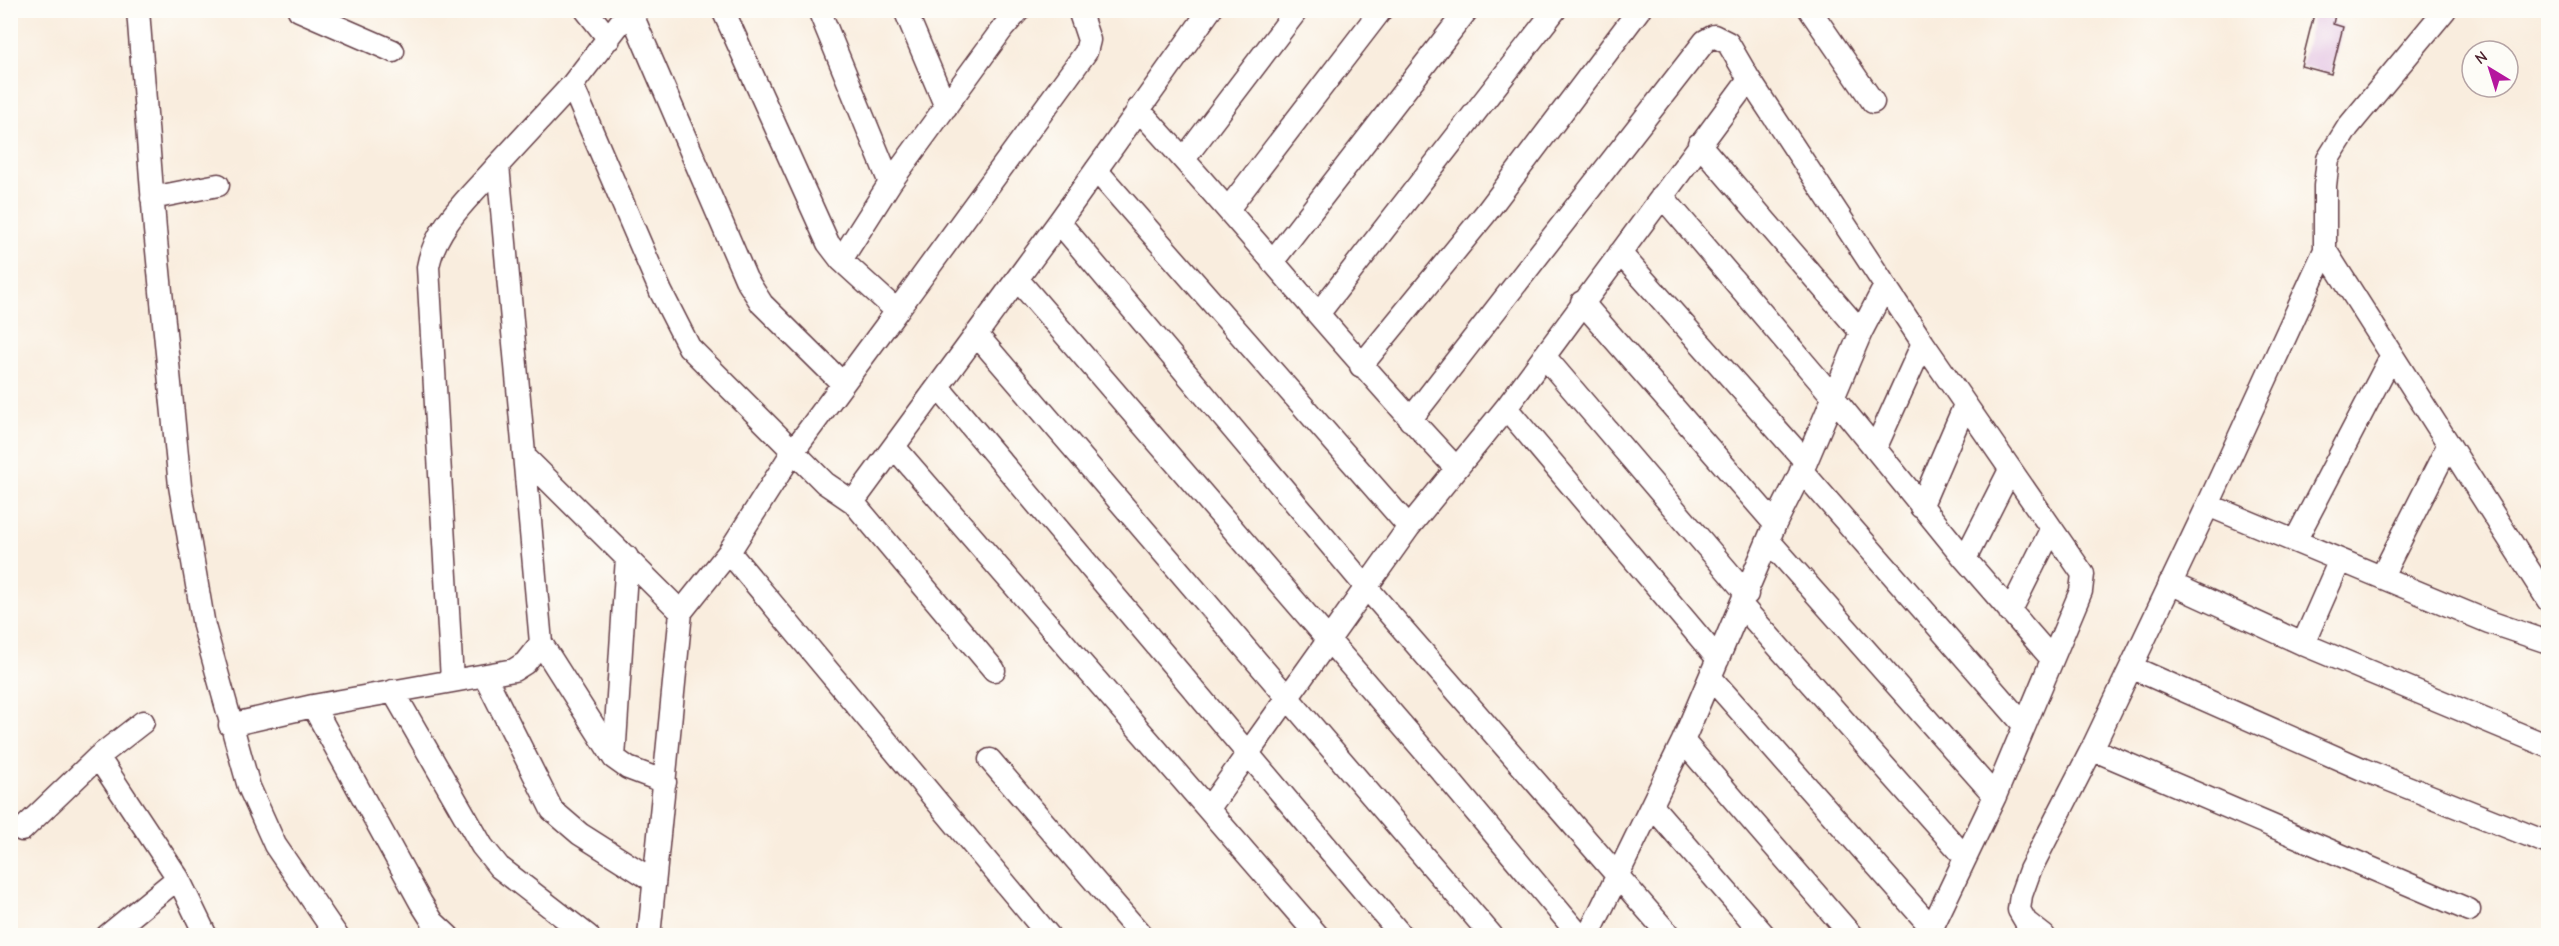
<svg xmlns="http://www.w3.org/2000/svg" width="2559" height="946" font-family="'Comic Neue',sans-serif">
  <rect width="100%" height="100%" fill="#fdfcf7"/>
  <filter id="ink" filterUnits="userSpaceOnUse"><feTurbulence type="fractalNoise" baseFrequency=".0167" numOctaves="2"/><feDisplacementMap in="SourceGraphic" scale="12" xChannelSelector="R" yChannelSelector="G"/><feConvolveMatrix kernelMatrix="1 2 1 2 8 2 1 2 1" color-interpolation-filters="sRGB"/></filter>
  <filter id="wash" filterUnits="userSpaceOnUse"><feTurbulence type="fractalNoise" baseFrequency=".008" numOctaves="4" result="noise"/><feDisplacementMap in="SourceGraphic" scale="24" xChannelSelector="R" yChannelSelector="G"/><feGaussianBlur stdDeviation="1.35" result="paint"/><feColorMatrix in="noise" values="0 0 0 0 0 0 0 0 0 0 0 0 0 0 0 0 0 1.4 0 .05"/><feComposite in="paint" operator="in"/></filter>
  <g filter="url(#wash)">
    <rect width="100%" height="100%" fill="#f9edde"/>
    <g id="blocks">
      <path fill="#d7a7d9" d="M 2315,10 L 2336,10 L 2333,24 L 2343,27 L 2331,74 L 2301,66 Z"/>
    </g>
  </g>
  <g filter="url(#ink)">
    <use href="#blocks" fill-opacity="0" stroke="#643e46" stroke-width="1.5"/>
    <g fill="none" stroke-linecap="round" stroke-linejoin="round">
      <g stroke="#643e46" stroke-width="25">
        <path id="minor" d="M 138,10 L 155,230 L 180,486 L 204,626 L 249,787 L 275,845 L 337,936
          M 299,10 L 393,51
          M 586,10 L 609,39
          M 630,10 L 572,85 L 498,165 L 541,643 L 614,758 L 628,768 L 665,782
          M 630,10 L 746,279 L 762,304 L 842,383
          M 819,10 L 890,183
          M 905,10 L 946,107
          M 1810,10 L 1873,102
          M 572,85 L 661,292 L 689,347 L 825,483 L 853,502 L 1059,222 L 1210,10
          M 1138,109 C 1246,226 1346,352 1456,468
          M 1699,144 L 1861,332
          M 1184,159 L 1297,10
          M 1096,170 L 1409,527
          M 1662,196 L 1834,398 L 1965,559 L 2052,659
          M 152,198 L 218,185
          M 1228,209 L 1381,10
          M 1059,222 L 1366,587 L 1670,936
          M 2325,250 L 2548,600
          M 1620,253 L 1806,462
          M 841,260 L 890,183 L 1003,28 L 1019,10
          M 1272,262 L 1467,10
          M 1017,279 L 1445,775 L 1580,936
          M 1582,302 L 1775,524
          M 897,311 L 1086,52 L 1089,40 L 1079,10
          M 1318,314 L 1555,10
          M 976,334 L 1492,936
          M 1544,356 L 1747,594
          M 1361,366 L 1486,213 L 1639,10
          M 938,387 L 1402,936
          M 1506,408 L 1718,659
          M 1410,420 L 1705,41 L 1714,36 L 1728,43 L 1749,79 L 1923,343 L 2083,574 L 2081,591 L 1995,796 L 1928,936
          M 895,448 L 1318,936
          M 1875,449 L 1923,343
          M 526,458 L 681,612
          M 1801,470 L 2024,725
          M 853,502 L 994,670
          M 2208,505 L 2489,622 L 2548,642
          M 1921,507 L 1965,405
          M 1769,541 L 1995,796
          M 2295,541 L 2392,355
          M 729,552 L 1049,936
          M 1965,559 L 2010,470
          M 2382,576 L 2449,444
          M 2170,583 L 2303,644 L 2548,746
          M 1742,606 L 1964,856
          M 2010,612 L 2051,530
          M 2303,644 L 2340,560
          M 2131,667 L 2362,769 L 2548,843
          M 485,676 L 552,810 L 580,834 L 654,881
          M 1711,678 L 1931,927
          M 452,680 L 428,267 C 435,226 472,195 498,165
          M 393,691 L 482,846 L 499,867 L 588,936
          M 313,706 L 421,903 L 433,922 L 448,936
          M 230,725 L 313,706 L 514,670 L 525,663 L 541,643
          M 1683,741 L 1852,936
          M 2092,749 L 2469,910
          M 98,757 L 178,878 L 206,936
          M 614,758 L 627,557
          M 990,760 L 1142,936
          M 1652,806 L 1765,936
          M 1209,808 L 1409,527 L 1506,408 L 1749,79
          M 22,830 L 98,757 L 143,722
          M 107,936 L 178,878
          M 649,936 L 681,612 L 729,552 L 794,450 L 897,311 L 841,260 L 828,243 L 723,10
          M 1588,936 L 1683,741 L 1775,524 L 1806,462 L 1861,332 L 1885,286
          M 2044,936 L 2026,922 L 2019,910 L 2021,895 L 2030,870 L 2092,749 L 2208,505 L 2325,250 L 2325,186 L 2328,159 L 2348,127 L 2445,10"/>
      </g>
      <use href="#minor" stroke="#fff" stroke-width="22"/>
    </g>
  </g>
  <rect width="2559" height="946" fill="none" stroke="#fdfcf7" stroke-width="36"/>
  <g transform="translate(2490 69) rotate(322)"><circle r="28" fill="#fdfcf7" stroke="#b5a4a5" stroke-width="1.5"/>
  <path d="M0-4.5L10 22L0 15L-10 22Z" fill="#b5179e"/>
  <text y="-9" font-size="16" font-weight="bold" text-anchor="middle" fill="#4a1f2b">N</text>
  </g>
</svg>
